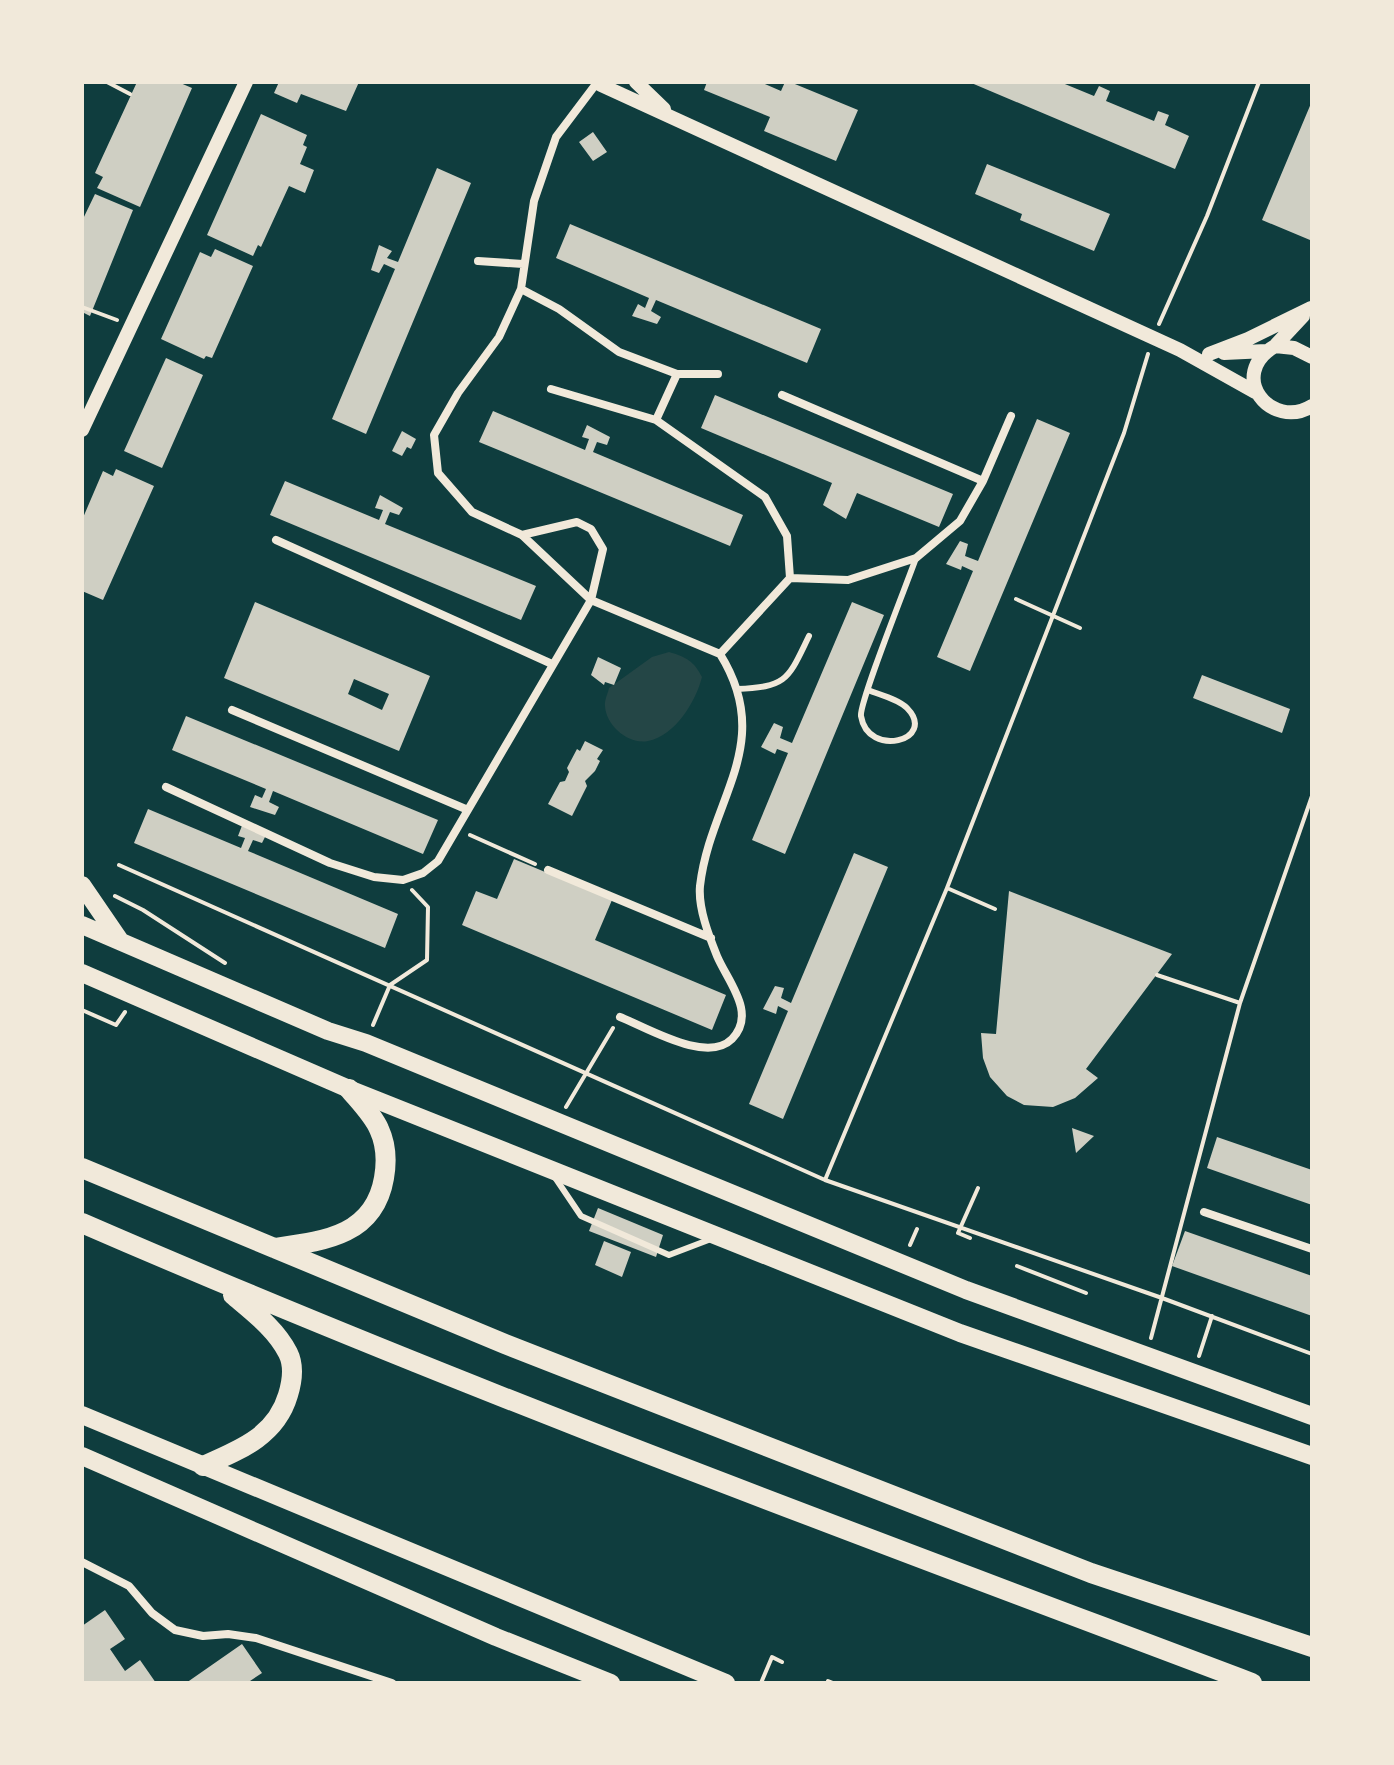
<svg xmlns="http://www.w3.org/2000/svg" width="1394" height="1765" font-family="'Source Serif 4',serif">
  <rect width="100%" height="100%" fill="#0f3d3e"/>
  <path fill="#244646" d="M 669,652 C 686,657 694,661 702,677 C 696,701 675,736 648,741 C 629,745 606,726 605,706 C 604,701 608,693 609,688 L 652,657 Z"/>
  <path fill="#cfcfc3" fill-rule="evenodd" d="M 137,82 L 178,82 L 192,88 L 140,207 L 97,188 L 103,177 L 95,173 Z
    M 279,82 L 359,82 L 346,111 L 301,94 L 297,103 L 274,93 Z
    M 707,82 L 760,82 L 781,91 L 785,82 L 790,82 L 858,110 L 836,161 L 764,131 L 770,117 L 704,90 Z
    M 969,82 L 1060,82 L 1094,96 L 1099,86 L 1110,91 L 1106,101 L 1154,121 L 1158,111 L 1169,115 L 1165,125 L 1189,136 L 1175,169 Z
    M 1312,101 L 1312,236 L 1310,240 L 1262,220 Z
    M 261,114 L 307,135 L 303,145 L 307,147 L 300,164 L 314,170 L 305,193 L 289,186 L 261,247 L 258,245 L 253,256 L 207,235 Z
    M 593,132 L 607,152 L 593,161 L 579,142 Z
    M 987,164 L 1110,214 L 1094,251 L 1020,220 L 1022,214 L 975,194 Z
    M 437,168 L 471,183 L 366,434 L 332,419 L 395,269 L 384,264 L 379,273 L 371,270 L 379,245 L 392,251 L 387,258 L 398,262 Z
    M 95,194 L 133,210 L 90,316 L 82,312 L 82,221 Z
    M 570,224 L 821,329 L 807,363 L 656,300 L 651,311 L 661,317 L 657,324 L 632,316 L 638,304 L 645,308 L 649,298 L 556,258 Z
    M 215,249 L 253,266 L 212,358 L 206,356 L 204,359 L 161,339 L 200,252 L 211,257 Z
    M 166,358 L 203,375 L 162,468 L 124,451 Z
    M 715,395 L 953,494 L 939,527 L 857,493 L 846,519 L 823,505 L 832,483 L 701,428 Z
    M 493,411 L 585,450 L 589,439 L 582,437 L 587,425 L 610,437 L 607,445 L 597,442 L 593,452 L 743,515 L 730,546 L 479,442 Z
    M 1037,419 L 1070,433 L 970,671 L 937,657 L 973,571 L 962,566 L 961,570 L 946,564 L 960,541 L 968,544 L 965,556 L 978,561 Z
    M 402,431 L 416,439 L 411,449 L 407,447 L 402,456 L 392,451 Z
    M 116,469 L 154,486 L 103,600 L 82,591 L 82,520 L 103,471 L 113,476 Z
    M 285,481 L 379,520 L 383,510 L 375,508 L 380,495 L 403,508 L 399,515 L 390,512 L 385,524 L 536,586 L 521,620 L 270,515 Z
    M 255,602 L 430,676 L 399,751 L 224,678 ZM 354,679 L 389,694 L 382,710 L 348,694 Z
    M 852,602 L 884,615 L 785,854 L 752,840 L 788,753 L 777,749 L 775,754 L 761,747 L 774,723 L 783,727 L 780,738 L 792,743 Z
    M 598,657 L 621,668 L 614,685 L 605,682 L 604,685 L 591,675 Z
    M 1202,675 L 1290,709 L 1282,733 L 1193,698 Z
    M 186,716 L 438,820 L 423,854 L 273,791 L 269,802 L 279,807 L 275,815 L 250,807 L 255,795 L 262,798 L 266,789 L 172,750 Z
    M 585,741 L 603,750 L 597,759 L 600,761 L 595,771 L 585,781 L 587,786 L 572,816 L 548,804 L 560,782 L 565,781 L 569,772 L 567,768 L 577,749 L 580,751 Z
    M 148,809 L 241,848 L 245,838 L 238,836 L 243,823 L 266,835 L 262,843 L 253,840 L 248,851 L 398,914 L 385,948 L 134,843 Z
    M 854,853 L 888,867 L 783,1119 L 749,1104 L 788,1011 L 778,1006 L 776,1014 L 763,1009 L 775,986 L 784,988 L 781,998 L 791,1003 Z
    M 514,859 L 612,900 L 595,940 L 726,995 L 712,1030 L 462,925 L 476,891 L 497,899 Z
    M 1009,891 L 1172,954 L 1086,1069 L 1098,1078 L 1075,1098 L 1053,1107 L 1024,1105 L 1007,1096 L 990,1077 L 983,1058 L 981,1033 L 996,1034 Z
    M 1072,1128 L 1094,1136 L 1076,1153 Z
    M 1217,1137 L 1312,1170 L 1312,1205 L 1207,1168 Z
    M 598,1208 L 663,1235 L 656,1257 L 589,1231 Z
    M 1185,1231 L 1312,1276 L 1312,1316 L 1172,1266 Z
    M 604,1241 L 631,1252 L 622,1277 L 595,1265 Z
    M 105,1610 L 125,1639 L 110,1649 L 125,1671 L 140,1660 L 156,1683 L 82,1683 L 82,1626 Z
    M 242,1644 L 262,1673 L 247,1683 L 186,1683 Z"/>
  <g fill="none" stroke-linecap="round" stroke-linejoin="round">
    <path stroke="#f1e9da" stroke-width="4" d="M 107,82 L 130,94
      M 82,307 L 117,320
      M 1159,324 L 1207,216 L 1259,82
      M 1016,599 L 1080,628
      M 470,835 L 535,864
      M 119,865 L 825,1180 L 947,888
      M 115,896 L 143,910 L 225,963
      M 995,909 L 947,888 L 1124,433 L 1148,354
      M 1157,975 L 1240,1003
      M 82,1010 L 116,1025 L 125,1012
      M 373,1025 L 390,985 L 427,960 L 428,907 L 412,890
      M 566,1107 L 613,1028
      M 825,1180 L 1162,1298 L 1312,1354
      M 970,1238 L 958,1233 L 978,1188
      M 910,1245 L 917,1229
      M 1017,1266 L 1086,1293
      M 1151,1338 L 1240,1003 L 1312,796
      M 1199,1356 L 1212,1316
      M 828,1681 L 833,1683
      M 761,1683 L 772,1657 L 782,1662"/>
    <path stroke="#f1e9da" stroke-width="6" d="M 737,689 C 788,687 788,679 809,636
      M 868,690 C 880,695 898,699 907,708 C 938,740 868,759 861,716 C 859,703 908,581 916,558
      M 554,1176 L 581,1216 L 669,1255 L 711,1239"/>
    <path stroke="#f1e9da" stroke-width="8" d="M 478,261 L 523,264
      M 521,289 L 559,309 L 619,352 L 677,374 L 718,374
      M 551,389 L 656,420 L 765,497 L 787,536 L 790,578 L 720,654 L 591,600 L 522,535 L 472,512 L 438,473 L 434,435 L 458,393 L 499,337 L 521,289 L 534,201 L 556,137 L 596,84
      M 782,395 L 983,481
      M 656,420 L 677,374
      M 276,540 L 552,664
      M 790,578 L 848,580 L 916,558 L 960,521 L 983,481 L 1011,416
      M 232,710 L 468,810
      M 166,787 L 330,863 L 374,877 L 403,880 L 423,873 L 438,861 L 591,600 L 603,549 L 591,529 L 577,522 L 522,535
      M 548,870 L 711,938
      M 620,1017 C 648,1028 707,1064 732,1039 C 757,1013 728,982 717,956 C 709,936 698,908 700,886 C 710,799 776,744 720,654
      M 1204,1212 L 1312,1249
      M 82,1562 L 129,1586 L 152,1613 L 175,1630 L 203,1636 L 228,1634 L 256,1638 L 392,1683"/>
    <path stroke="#f1e9da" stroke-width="14" d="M 636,82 L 664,109
      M 601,85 L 1180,350 L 1255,392
      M 1275,346 L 1303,316
      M 1224,353 L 1266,351
      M 1209,354 L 1248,339 L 1311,308
      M 1312,357 L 1294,348 L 1275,346 C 1226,375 1271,431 1312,406
      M 82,430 L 246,82"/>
    <path stroke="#f1e9da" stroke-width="18" d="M 82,885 L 121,942
      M 82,925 L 328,1031 L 366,1043 L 966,1290 L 1312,1416
      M 82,973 L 349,1089 L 960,1333 L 1312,1456
      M 82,1415 L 726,1683
      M 82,1456 L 496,1637 L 611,1683"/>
    <path stroke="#f1e9da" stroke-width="20" d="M 82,1168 L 505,1344 L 1091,1573 L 1312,1647
      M 82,1223 C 466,1390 860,1535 1252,1683
      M 274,1248 C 324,1241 374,1236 384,1178 C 387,1161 386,1144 379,1129 C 373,1115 359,1101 349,1089
      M 203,1466 C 240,1450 276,1436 288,1395 C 292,1382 294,1365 288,1353 C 276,1329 253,1312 233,1295"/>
  </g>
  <rect width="1394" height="1765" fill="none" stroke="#f1e9da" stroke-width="168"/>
</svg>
